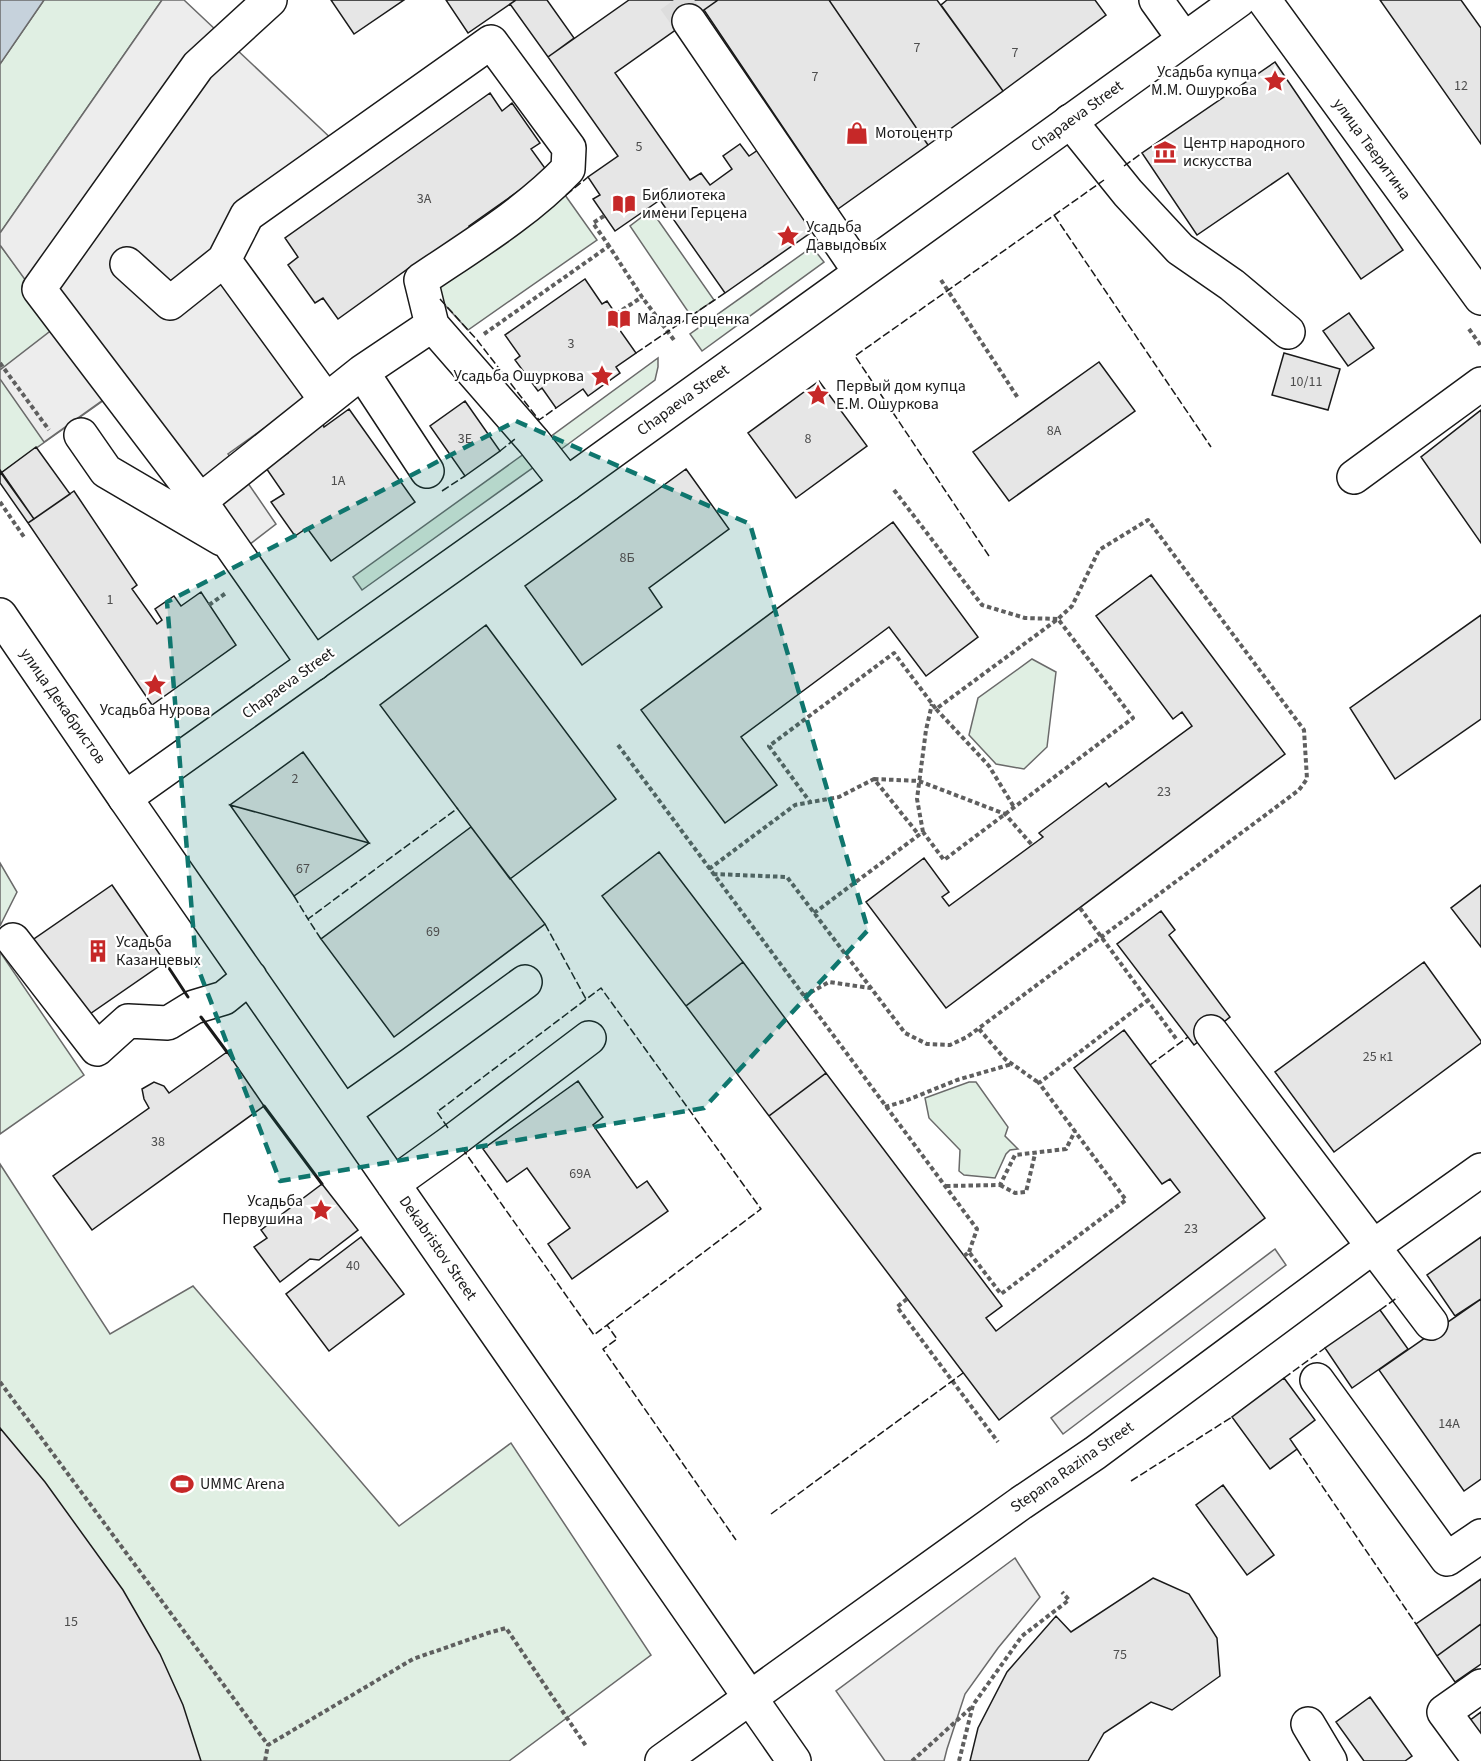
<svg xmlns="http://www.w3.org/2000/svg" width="1481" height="1761" font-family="'Source Sans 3',sans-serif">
  <rect width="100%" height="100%" fill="#fff"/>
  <path fill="#e0efe3" stroke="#6a6a6a" stroke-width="1.5" d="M 44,0 L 162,0 L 0,233 L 0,64 Z
    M 565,195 L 597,240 L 468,330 L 433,292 Z
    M 651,210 L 714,300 L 691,316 L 630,226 Z
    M 0,245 L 111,395 L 1,473 L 0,470 Z
    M 812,247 L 824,262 L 702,351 L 690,334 Z
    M 658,358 L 658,367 L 655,380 L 556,453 L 546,440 Z
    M 528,451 L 538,464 L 362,590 L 353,577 Z
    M 1032,659 L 1056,672 L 1047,747 L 1024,769 L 996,764 L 969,735 L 978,698 Z
    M 0,863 L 17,892 L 0,926 Z
    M 0,952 L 84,1075 L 0,1134 Z
    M 969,1082 L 976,1082 L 1008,1127 L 1005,1136 L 1018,1149 L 1010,1150 L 1006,1154 L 995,1178 L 964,1175 L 959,1171 L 960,1150 L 929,1118 L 925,1098 Z
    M 0,1164 L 110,1334 L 193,1286 L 399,1526 L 511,1443 L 651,1655 L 509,1761 L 0,1761 Z"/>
  <path fill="#ededed" stroke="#6a6a6a" stroke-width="1.5" d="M 162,0 L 184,0 L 336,143 L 223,267 L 305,399 L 228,454 L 276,524 L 232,558 L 110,395 L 44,442 L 0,379 L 0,370 L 58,325 L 0,245 L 0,233 Z
    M 1275,1249 L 1286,1265 L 1063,1434 L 1051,1418 Z
    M 1015,1558 L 1040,1597 L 998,1648 L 965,1694 L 947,1749 L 944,1761 L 885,1761 L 836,1691 Z"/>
  <path fill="#c6d2dc" stroke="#6a6a6a" stroke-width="1.5" d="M 0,0 L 44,0 L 0,64 Z"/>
  <path fill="#e6e6e6" stroke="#1a1a1a" stroke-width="1.5" d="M 331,0 L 404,0 L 354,34 Z
    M 446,0 L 516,0 L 468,33 Z
    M 516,0 L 547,0 L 574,38 L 548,57 L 510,4 Z
    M 629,0 L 718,0 L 615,73 L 690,180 L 701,173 L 710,185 L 732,169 L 723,156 L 740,144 L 749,156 L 758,150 L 816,229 L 725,293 L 660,200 L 615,231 L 593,199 L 600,195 L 588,177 L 618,156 L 548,57 Z
    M 718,0 L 829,0 L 928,145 L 838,209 L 704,10 Z
    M 829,0 L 937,0 L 1003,91 L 928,145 Z
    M 947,0 L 1095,0 L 1106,15 L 1003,91 L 941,5 Z
    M 1380,0 L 1461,0 L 1481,28 L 1481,144 Z
    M 1275,62 L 1403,250 L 1361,279 L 1288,173 L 1197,235 L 1142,153 Z
    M 490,93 L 502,111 L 512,103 L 540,143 L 531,149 L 547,171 L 469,226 L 471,234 L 414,274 L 409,268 L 338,319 L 323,298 L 315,303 L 288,265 L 298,257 L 285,238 Z
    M 585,279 L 602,304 L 607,301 L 624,326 L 619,329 L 636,353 L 616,367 L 620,373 L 588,396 L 583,389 L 556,408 L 542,388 L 538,391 L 515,360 L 520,356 L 505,335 Z
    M 1349,313 L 1374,348 L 1348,366 L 1323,331 Z
    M 1284,353 L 1340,369 L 1328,410 L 1272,395 Z
    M 1099,362 L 1135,411 L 1009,501 L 973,452 Z
    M 819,381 L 867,446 L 796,498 L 748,433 Z
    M 465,401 L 500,451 L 465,476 L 430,426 Z
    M 349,409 L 415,502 L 331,561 L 307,528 L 295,536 L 271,502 L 284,494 L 266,468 L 288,453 L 286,450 L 323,424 L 324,427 Z
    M 1481,410 L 1481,543 L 1421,457 Z
    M 36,447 L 70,494 L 34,519 L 1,473 Z
    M 686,469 L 729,529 L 649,588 L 662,607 L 582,665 L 525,586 Z
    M 0,470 L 34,519 L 28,523 L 0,483 Z
    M 74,491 L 137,585 L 132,589 L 157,624 L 162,620 L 155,609 L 174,596 L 181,606 L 201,592 L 236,645 L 152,705 L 28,523 Z
    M 893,522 L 978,637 L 926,676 L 889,627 L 741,737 L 777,785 L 725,823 L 641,710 Z
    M 1151,575 L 1285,754 L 946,1008 L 866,902 L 924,858 L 949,892 L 942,897 L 949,906 L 1043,837 L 1039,833 L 1106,783 L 1109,787 L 1192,726 L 1182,712 L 1173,719 L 1096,616 Z
    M 1481,615 L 1481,719 L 1395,779 L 1350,708 Z
    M 486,625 L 616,799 L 510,879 L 380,705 Z
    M 303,752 L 369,843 L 230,805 Z
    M 230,805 L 369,843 L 294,896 Z
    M 471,827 L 545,924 L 394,1037 L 321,939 Z
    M 659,852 L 743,962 L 686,1006 L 602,896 Z
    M 112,885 L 165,962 L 84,1018 L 31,941 Z
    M 1481,885 L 1481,947 L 1451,908 Z
    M 1161,911 L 1175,930 L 1169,935 L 1230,1017 L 1194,1045 L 1117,944 Z
    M 743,962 L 826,1073 L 769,1116 L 686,1006 Z
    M 1424,962 L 1481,1041 L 1481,1043 L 1334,1152 L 1275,1072 Z
    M 1124,1030 L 1265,1218 L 999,1420 L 769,1116 L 826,1073 L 1002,1306 L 986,1318 L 996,1331 L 1180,1192 L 1170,1179 L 1162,1184 L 1074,1068 Z
    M 227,1052 L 264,1106 L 92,1230 L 53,1176 L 149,1108 L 144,1099 L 142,1089 L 154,1082 L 164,1086 L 169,1093 Z
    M 578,1081 L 603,1117 L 593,1125 L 637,1188 L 647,1181 L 668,1211 L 572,1279 L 548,1244 L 570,1228 L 527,1168 L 507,1182 L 483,1149 Z
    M 322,1184 L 358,1230 L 319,1260 L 310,1259 L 280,1282 L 254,1247 L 267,1238 L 261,1230 Z
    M 361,1237 L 404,1294 L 329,1351 L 286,1294 Z
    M 1481,1237 L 1481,1299 L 1455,1316 L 1427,1275 Z
    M 1481,1299 L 1481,1479 L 1464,1491 L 1379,1370 Z
    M 1380,1310 L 1408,1349 L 1352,1388 L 1325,1348 Z
    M 1284,1378 L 1315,1420 L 1290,1439 L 1297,1449 L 1270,1469 L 1232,1417 Z
    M 0,1428 L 45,1482 L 123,1590 L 160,1654 L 183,1705 L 201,1761 L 0,1761 Z
    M 1223,1485 L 1274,1555 L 1247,1575 L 1196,1505 Z
    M 1153,1578 L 1189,1594 L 1217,1638 L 1220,1676 L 1172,1710 L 1151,1702 L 1104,1733 L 1088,1761 L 970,1761 L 978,1728 L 1007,1672 L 1056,1616 L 1071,1632 Z
    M 1481,1579 L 1481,1624 L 1437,1656 L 1416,1624 Z
    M 1481,1624 L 1481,1664 L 1455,1682 L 1437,1656 Z
    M 1370,1697 L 1412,1756 L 1405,1761 L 1364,1761 L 1336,1722 Z
    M 1481,1712 L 1481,1746 L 1465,1724 Z"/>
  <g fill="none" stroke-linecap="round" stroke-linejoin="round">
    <path stroke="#ddd" stroke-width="33" stroke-dasharray="33 16" stroke-linecap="butt" d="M 674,0 L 689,21"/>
    <g stroke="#1a1a1a" stroke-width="36">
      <path id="minor" d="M 1156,0 L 1184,39
        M 1264,0 L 1481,298
        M 689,21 L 860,272
        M 1070,121 L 1128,193 L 1180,249 L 1232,285 L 1288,332
        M 127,264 L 170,303 L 224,260
        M 362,372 L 427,471
        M 326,400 L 224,260 L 247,215 L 491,42 L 569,148 L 568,169 C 526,213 471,246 421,280 L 432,325
        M 81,435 L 106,471 L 222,539
        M 1354,477 L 1481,384
        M 200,501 L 39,289 L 198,66 L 270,0
        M 314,664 L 200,501 L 362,372 L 432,325 L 534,442 L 567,484
        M 125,798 L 794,1761
        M 13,940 L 97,1049 L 128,1021 L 168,1023 L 194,1007 L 224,998 L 250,977
        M 1211,1032 L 1431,1323
        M 344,1112 L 412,1064 L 525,982
        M 393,1184 L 450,1143 L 589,1038
        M 1317,1380 L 1447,1559 L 1481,1536
        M 1308,1724 L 1330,1761
        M 662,1761 L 1021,1503 L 1095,1453 L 1374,1246 L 1481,1170
        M 1480,1761 L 1444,1712 L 1481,1686"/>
    </g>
    <g stroke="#1a1a1a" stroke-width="36">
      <path id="major" d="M 0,615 L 125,798 L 567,484 L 1239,0"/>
    </g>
    <path stroke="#5f5f5f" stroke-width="4" stroke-dasharray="4.5 3" stroke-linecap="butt" d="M 604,216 L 593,223 L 609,246
      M 941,280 L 1018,398
      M 616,314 L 642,297
      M 1469,329 L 1481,346
      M 484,334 L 609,246 L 642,297 L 674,340
      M 0,363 L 49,430
      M 894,490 L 982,605 L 1025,618 L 1058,619
      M 0,502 L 24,537
      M 209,605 L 226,593
      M 936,709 L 989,766 L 1014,807
      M 618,745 L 977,1229 L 969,1252
      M 874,779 L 919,781 L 1005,814 L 1032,845
      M 923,832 L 917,799 L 926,730 L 932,704
      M 709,869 L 795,805 L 839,797 L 874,779 L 919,835
      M 713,874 L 787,877 L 905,1033 L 927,1044 L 950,1045 L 967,1037 L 1299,790 L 1307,779 L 1304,730 L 1148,520 L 1099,550 L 1072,606 L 1058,619 L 936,709 L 894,653 L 769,746 L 810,802
      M 1080,908 L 1177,1040
      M 814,913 L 923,832 L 944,860 L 1133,718 L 1058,619
      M 804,996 L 829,982 L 870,988
      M 979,1029 L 1005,1059 L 1039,1083
      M 885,1107 L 905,1101 L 957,1080 L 1012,1064
      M 1000,1185 L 1015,1193 L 1026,1192 L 1035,1154
      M 946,1186 L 1000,1185 L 1015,1155 L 1066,1149 L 1075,1131
      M 964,1256 L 969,1252 L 1001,1294 L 1126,1200 L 1039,1083 L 1148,1000
      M 907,1299 L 897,1307 L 998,1442
      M 0,1382 L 268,1745
      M 265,1761 L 268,1745 L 413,1659 L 488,1633 L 506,1628 L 586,1746
      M 912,1761 L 973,1706
      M 959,1761 L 973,1705 L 1022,1636 L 1069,1600 L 1062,1592"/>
    <use href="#minor" stroke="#fff" stroke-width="33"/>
    <use href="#major" stroke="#fff" stroke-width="33"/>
    <path stroke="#1a1a1a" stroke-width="1.5" stroke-dasharray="8 3" stroke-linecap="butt" d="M 1124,166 L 1142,153
      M 566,195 L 588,177
      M 1054,215 L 1211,447
      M 440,299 L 477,340 L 539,420 L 556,408
      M 636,353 L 725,293
      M 500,451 L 515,439
      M 442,491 L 465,476
      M 989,556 L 855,356 L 1104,180
      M 294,896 L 308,919
      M 545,924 L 586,999
      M 321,939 L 308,919 L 458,808
      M 1150,1065 L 1188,1037
      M 448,1128 L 437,1112 L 601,988 L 761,1209 L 607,1325
      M 462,1148 L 594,1335 L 607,1325 L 617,1339 L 603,1349 L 736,1540
      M 1380,1310 L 1398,1297
      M 1284,1378 L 1325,1348
      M 1297,1449 L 1416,1624
      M 1131,1481 L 1232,1417
      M 771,1514 L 963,1373"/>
    <path stroke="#1a1a1a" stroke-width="3" d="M 165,962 L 188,997
      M 201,1017 L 227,1052
      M 264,1106 L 322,1184"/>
  </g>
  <path fill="#0f766e" fill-opacity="0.2" stroke="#0f766e" stroke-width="4.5" stroke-dasharray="12 8" stroke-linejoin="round" d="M 516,421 L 750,524 L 868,930 L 704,1108 L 280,1181 L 196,963 L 167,602 Z"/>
  <defs>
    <g id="sight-bare" transform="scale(1.8)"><path d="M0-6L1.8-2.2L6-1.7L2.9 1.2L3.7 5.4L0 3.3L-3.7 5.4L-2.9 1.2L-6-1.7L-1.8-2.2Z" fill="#c62828" stroke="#fff" stroke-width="2.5" paint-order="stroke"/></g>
    <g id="shop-bare" transform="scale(1.8)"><path d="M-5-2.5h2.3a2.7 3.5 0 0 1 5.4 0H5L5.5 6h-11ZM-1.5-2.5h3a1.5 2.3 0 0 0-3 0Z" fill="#c62828" stroke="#fff" stroke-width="2.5" paint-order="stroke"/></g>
    <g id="museum-bare" transform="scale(1.8)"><path d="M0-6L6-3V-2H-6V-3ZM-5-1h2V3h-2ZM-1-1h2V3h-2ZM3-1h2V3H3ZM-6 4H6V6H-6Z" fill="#c62828" stroke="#fff" stroke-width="2.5" paint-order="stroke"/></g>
    <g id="library-bare" transform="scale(1.8)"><path d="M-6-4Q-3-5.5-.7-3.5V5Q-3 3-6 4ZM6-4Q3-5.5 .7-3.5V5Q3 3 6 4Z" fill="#c62828" stroke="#fff" stroke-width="2.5" paint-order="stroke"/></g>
    <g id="building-bare" transform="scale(1.8)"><path d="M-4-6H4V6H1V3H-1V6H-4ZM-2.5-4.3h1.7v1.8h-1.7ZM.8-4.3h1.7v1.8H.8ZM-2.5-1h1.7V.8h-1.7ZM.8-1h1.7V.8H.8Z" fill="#c62828" stroke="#fff" stroke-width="2.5" paint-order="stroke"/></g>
    <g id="stadium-bare" transform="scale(1.8)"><path d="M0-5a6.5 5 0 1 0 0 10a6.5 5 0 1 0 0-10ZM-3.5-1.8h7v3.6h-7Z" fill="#c62828" stroke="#fff" stroke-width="2.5" paint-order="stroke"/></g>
  </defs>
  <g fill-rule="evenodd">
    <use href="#sight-bare" x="1275" y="81"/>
    <use href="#shop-bare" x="857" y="133"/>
    <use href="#museum-bare" x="1165" y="152"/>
    <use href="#library-bare" x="624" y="204"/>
    <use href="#sight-bare" x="788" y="236"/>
    <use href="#library-bare" x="619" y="319"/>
    <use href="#sight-bare" x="602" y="376"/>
    <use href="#sight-bare" x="818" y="395"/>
    <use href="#sight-bare" x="155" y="685"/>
    <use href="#building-bare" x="98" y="951"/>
    <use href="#sight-bare" x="321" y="1210"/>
    <use href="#stadium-bare" x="182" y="1484"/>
  </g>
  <g text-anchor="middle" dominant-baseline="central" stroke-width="4.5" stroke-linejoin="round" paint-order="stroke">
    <g font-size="14" fill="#4d4d4d">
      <text x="917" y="48">7</text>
      <text x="1015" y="53">7</text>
      <text x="815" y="77">7</text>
      <text x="1461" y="86">12</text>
      <text x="639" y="147">5</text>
      <text x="424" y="199">3А</text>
      <text x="571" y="344">3</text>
      <text x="1306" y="382">10/11</text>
      <text x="1054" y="431">8А</text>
      <text x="465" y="439">3Е</text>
      <text x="808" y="439">8</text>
      <text x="338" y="481">1А</text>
      <text x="627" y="558">8Б</text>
      <text x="110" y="600">1</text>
      <text x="295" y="779">2</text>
      <text x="1164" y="792">23</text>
      <text x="303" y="869">67</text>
      <text x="433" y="932">69</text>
      <text x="1378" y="1057">25 к1</text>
      <text x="158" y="1142">38</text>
      <text x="580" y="1174">69А</text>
      <text x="1191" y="1229">23</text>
      <text x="353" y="1266">40</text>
      <text x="1449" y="1424">14А</text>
      <text x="71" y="1622">15</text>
      <text x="1120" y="1655">75</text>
    </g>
    <g font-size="16" fill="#1a1a1a" stroke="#fff" text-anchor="start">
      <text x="1257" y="72" text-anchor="end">Усадьба купца<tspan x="1257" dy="18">М.М. Ошуркова</tspan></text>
      <text x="875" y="133">Мотоцентр</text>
      <text x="1183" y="143">Центр народного<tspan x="1183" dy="18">искусства</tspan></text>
      <text x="642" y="195">Библиотека<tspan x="642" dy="18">имени Герцена</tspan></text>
      <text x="806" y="227">Усадьба<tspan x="806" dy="18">Давыдовых</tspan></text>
      <text x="637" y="319">Малая Герценка</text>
      <text x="584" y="376" text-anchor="end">Усадьба Ошуркова</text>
      <text x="836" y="386">Первый дом купца<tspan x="836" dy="18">Е.М. Ошуркова</tspan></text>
      <text x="155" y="710" text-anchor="middle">Усадьба Нурова</text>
      <text x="116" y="942">Усадьба<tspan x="116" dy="18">Казанцевых</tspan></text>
      <text x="303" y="1201" text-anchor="end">Усадьба<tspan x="303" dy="18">Первушина</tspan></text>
      <text x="200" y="1484">UMMC Arena</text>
    </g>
    <g font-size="16" fill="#1a1a1a" stroke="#fff">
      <text transform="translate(1077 116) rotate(-36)">Chapaeva Street</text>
      <text transform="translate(1372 149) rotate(54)">улица Тверитина</text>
      <text transform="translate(683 400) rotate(-36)">Chapaeva Street</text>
      <text transform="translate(288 683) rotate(-36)">Chapaeva Street</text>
      <text transform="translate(63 706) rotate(55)">улица Декабристов</text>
      <text transform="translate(438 1248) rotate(55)">Dekabristov Street</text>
      <text transform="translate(1072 1467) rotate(-35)">Stepana Razina Street</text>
    </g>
  </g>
</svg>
